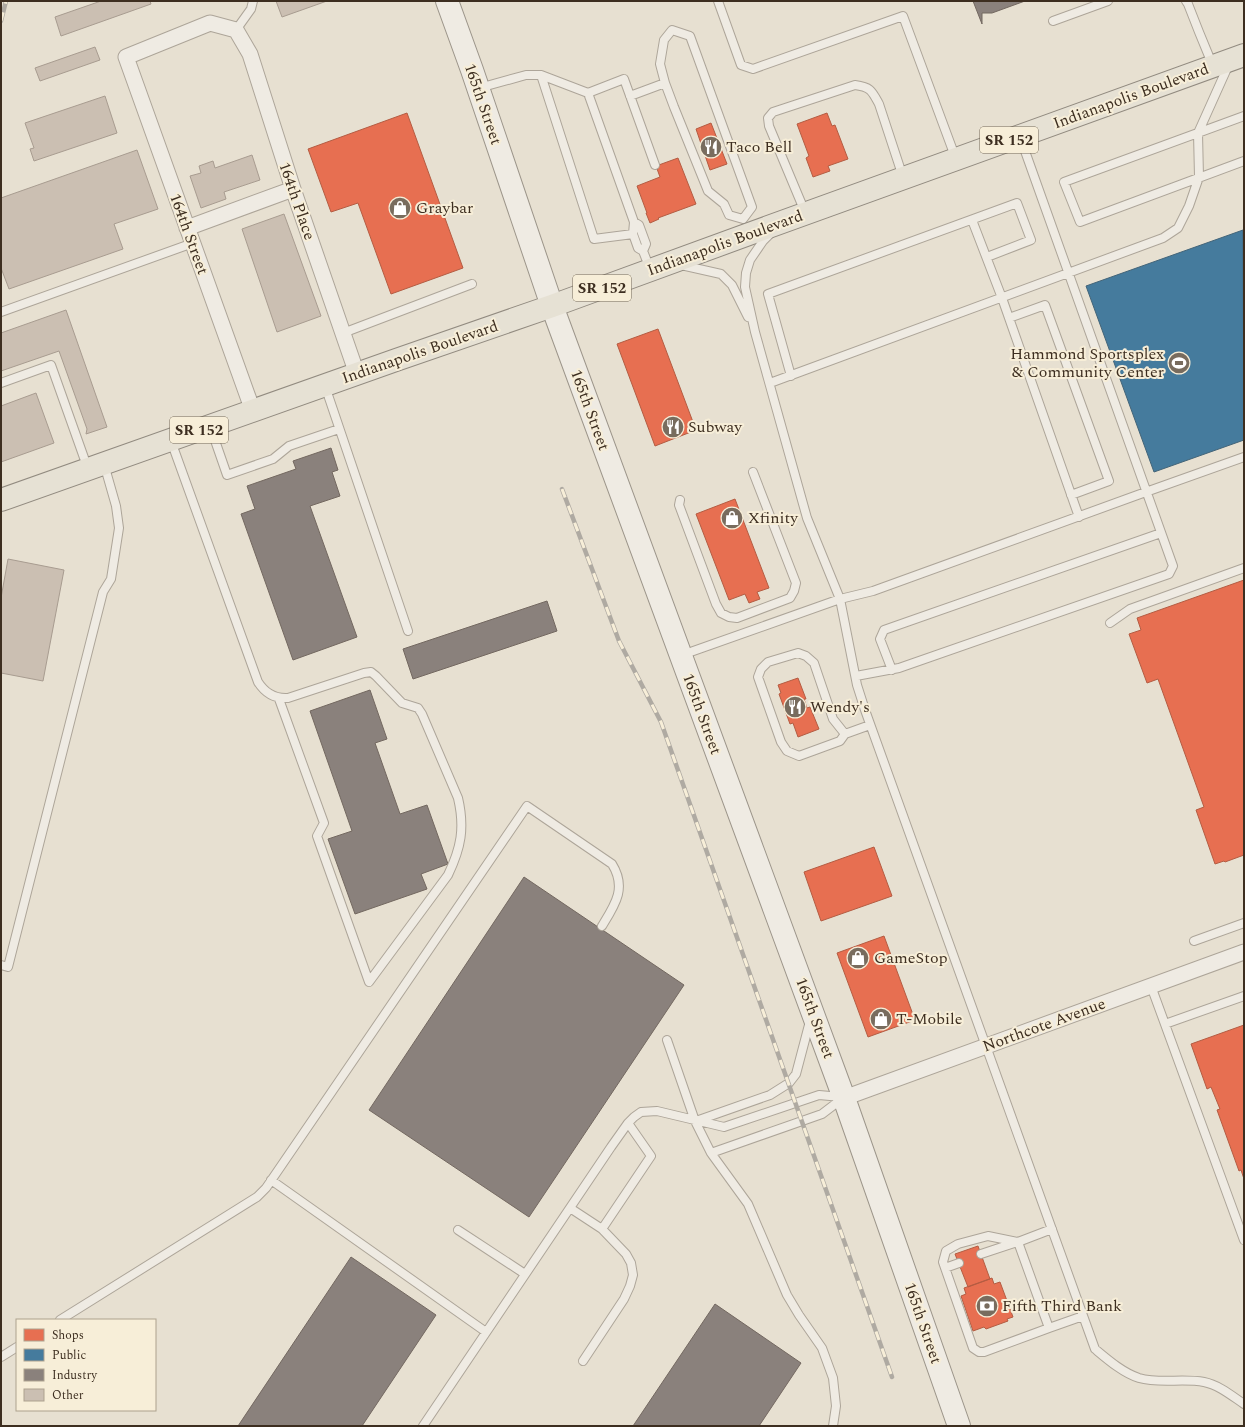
<svg xmlns="http://www.w3.org/2000/svg" width="1245" height="1427" font-family="Spectral,serif">
  <rect width="100%" height="100%" fill="#e7e0d1"/>
  <path fill="#e76f51" stroke="#b45c42" d="M 407,113 L 463,268 L 391,294 L 358,203 L 331,212 L 308,149 Z
    M 827,113 L 832,126 L 835,125 L 848,159 L 828,166 L 830,171 L 813,177 L 806,158 L 809,156 L 797,124 Z
    M 711,123 L 727,164 L 710,170 L 696,129 Z
    M 678,158 L 696,204 L 658,218 L 659,219 L 650,223 L 646,213 L 647,213 L 637,186 L 660,177 L 656,166 Z
    M 658,329 L 696,430 L 655,446 L 617,344 Z
    M 735,499 L 769,588 L 757,592 L 760,599 L 749,603 L 745,594 L 729,600 L 696,514 Z
    M 1244,580 L 1244,855 L 1225,862 L 1224,861 L 1215,864 L 1196,810 L 1204,807 L 1158,679 L 1147,683 L 1129,634 L 1141,630 L 1137,618 Z
    M 798,678 L 806,699 L 804,699 L 807,708 L 810,707 L 819,729 L 798,737 L 793,723 L 790,724 L 779,694 L 781,693 L 778,685 Z
    M 874,847 L 892,896 L 821,921 L 804,872 Z
    M 884,936 L 915,1020 L 868,1037 L 837,953 Z
    M 1244,1025 L 1244,1179 L 1241,1170 L 1239,1171 L 1217,1110 L 1220,1109 L 1211,1087 L 1207,1089 L 1191,1044 Z
    M 978,1246 L 990,1279 L 968,1287 L 955,1254 Z
    M 992,1278 L 994,1284 L 1000,1282 L 1013,1317 L 1007,1319 L 1008,1321 L 986,1329 L 984,1327 L 973,1331 L 961,1296 L 966,1294 L 964,1288 Z"/>
  <path fill="#457b9d" stroke="#436478" d="M 1243,230 L 1244,440 L 1154,472 L 1086,286 Z"/>
  <path fill="#8a817c" stroke="#736860" d="M 973,1 L 1025,1 L 992,13 L 982,13 L 982,24 Z
    M 331,448 L 338,470 L 332,472 L 340,496 L 310,506 L 357,637 L 293,660 L 241,514 L 255,509 L 247,486 L 296,469 L 293,461 Z
    M 547,601 L 557,631 L 413,679 L 403,649 Z
    M 370,690 L 387,739 L 375,743 L 400,814 L 427,805 L 448,864 L 421,874 L 427,889 L 355,914 L 328,839 L 352,831 L 310,711 Z
    M 524,877 L 684,985 L 529,1217 L 369,1110 Z
    M 351,1257 L 436,1315 L 362,1426 L 238,1426 Z
    M 715,1304 L 801,1363 L 759,1426 L 633,1426 Z"/>
  <path fill="#cbbfb2" stroke="#a89c90" d="M 101,1 L 150,1 L 151,4 L 61,36 L 55,17 Z
    M 276,1 L 327,1 L 282,17 Z
    M 95,47 L 100,60 L 40,81 L 35,68 Z
    M 105,96 L 117,133 L 34,161 L 30,149 L 34,148 L 25,123 Z
    M 137,150 L 158,209 L 114,224 L 123,249 L 9,289 L 1,268 L 1,198 Z
    M 252,155 L 260,180 L 224,192 L 226,199 L 201,208 L 190,176 L 201,173 L 199,166 L 213,161 L 215,168 Z
    M 284,214 L 321,316 L 277,332 L 242,229 Z
    M 66,310 L 107,427 L 86,434 L 87,429 L 59,351 L 1,371 L 1,333 Z
    M 36,393 L 54,443 L 1,462 L 1,406 Z
    M 8,559 L 64,570 L 43,681 L 1,673 L 1,598 Z"/>
  <g fill="none" stroke-linecap="round" stroke-linejoin="round">
    <g stroke="#ada599" stroke-width="10">
      <path id="service" d="M 718,1 L 741,65 L 753,69 L 903,16 L 956,159
        M 1186,1 L 1188,4 L 1199,32 L 1213,66
        M 1053,21 L 1108,1
        M 236,30 L 251,9 L 253,1
        M 672,30 L 690,36 L 752,207 L 743,219 L 729,215 L 724,204 L 708,191 L 674,107 L 665,83 L 660,64 L 664,40 Z
        M 541,75 L 594,239 L 633,234
        M 479,88 L 526,75 L 541,75 L 588,93 L 634,222 L 633,234 L 638,248 L 643,251 L 650,269
        M 588,93 L 624,79 L 655,165
        M 630,96 L 665,83
        M 1244,116 L 1064,182 L 1080,222 L 1244,161
        M 805,212 L 769,126 L 768,118 L 773,112 L 855,85 C 871,87 872,91 879,104 L 903,177
        M 972,220 L 1002,298 L 1079,517
        M 634,222 L 639,225 L 646,244 L 643,251
        M 771,233 L 763,241 L 750,260 L 746,273 L 745,287 L 755,332 L 807,518 L 840,599 L 857,685 L 865,710 L 1095,1349 C 1107,1359 1123,1373 1139,1378 C 1160,1384 1182,1378 1204,1382 C 1219,1385 1232,1396 1244,1404
        M 681,265 L 721,274 L 732,285 L 748,317
        M 1,312 L 193,243
        M 1009,318 L 1045,305 L 1109,481 L 1071,495
        M 343,333 L 472,284
        M 791,376 L 768,294 L 1017,203 L 1031,240 L 987,257
        M 1,383 L 51,365 L 88,469
        M 770,383 L 1163,238 L 1178,228 L 1189,206 L 1199,177 L 1198,133 L 1229,64
        M 325,386 L 408,631
        M 210,426 L 227,475 L 273,459 L 289,446 L 339,429
        M 171,441 L 258,682 C 265,693 274,699 288,698 L 364,673 L 371,672 L 376,676 L 402,703 L 418,708 L 422,714 L 458,798 C 465,828 461,848 448,875 L 369,982 L 317,836 L 324,823 L 279,699
        M 680,500 L 679,505 L 716,604 L 721,613 L 729,617 L 737,618 L 790,598 L 794,591 L 796,583 L 753,472
        M 1110,623 L 1130,609 L 1244,568
        M 682,655 L 840,599 L 873,591 C 996,546 1120,501 1244,457
        M 892,670 L 880,639 L 884,630 L 1161,533
        M 856,676 L 899,668 L 1169,574 L 1173,566 L 1020,137
        M 845,734 L 833,719 L 814,663 L 806,656 L 798,653 L 768,662 L 761,669 L 758,677 L 781,742 L 787,751 L 799,756 L 840,741 L 845,734 L 870,725
        M 1194,941 L 1244,923
        M 1,965 L 8,967 L 103,592 L 111,579 L 119,528 L 116,506 L 104,464
        M 1151,986 L 1244,1240
        M 1165,1024 L 1244,996
        M 667,1040 L 695,1121 L 711,1153 L 748,1204 L 787,1295 L 799,1315 L 822,1348 L 833,1378 L 836,1406 L 833,1426
        M 696,1121 L 770,1095 L 789,1083 L 796,1074 L 810,1021
        M 711,1153 L 822,1114 L 843,1098
        M 271,1180 L 486,1332
        M 570,1208 L 602,1229 L 651,1156 L 628,1123
        M 1052,1229 L 1018,1242 L 1045,1317 L 1049,1328 L 1083,1316
        M 458,1230 L 525,1274
        M 1018,1242 L 988,1236 L 958,1244 L 946,1251 L 943,1262 L 973,1348 L 979,1352 L 984,1352 L 1049,1328
        M 981,1254 L 1017,1242
        M 945,1268 L 959,1263
        M 60,1320 L 257,1197 L 266,1188 L 527,806 L 612,864 C 627,888 615,905 602,926
        M 1,1357 L 17,1347
        M 583,1361 L 624,1299 L 630,1286 L 633,1275 L 631,1263 L 626,1254 L 602,1229
        M 423,1426 L 611,1147 L 628,1123 L 634,1117 L 641,1112 L 657,1111 L 724,1127 L 819,1095 L 841,1097"/>
    </g>
    <g stroke="#ada599" stroke-width="17">
      <path id="minor" d="M 187,228 L 293,189
        M 253,411 L 126,57 L 210,23 L 236,30 L 250,54 L 293,189 L 357,374
        M 844,1098 L 1244,952"/>
    </g>
    <g stroke="#9c958a" stroke-width="24">
      <path id="secondary" d="M 447,1 L 472,70 L 552,306 L 844,1098 L 959,1426"/>
    </g>
    <g stroke="#928b80" stroke-width="24">
      <path id="primary" d="M 1,500 L 396,360 L 552,306 L 749,234 L 1244,55"/>
    </g>
    <use href="#service" stroke="#efebe3" stroke-width="8"/>
    <use href="#minor" stroke="#efebe3" stroke-width="15"/>
    <use href="#secondary" stroke="#efebe3" stroke-width="22"/>
    <use href="#primary" stroke="#e6e1d4" stroke-width="22"/>
    <g stroke="#afaaa2" stroke-width="4.5">
      <path id="rail" d="M 1,21 L 6,1
        M 562,489 L 619,641 L 661,722 L 892,1377"/>
    </g>
    <use href="#rail" stroke="#f7eed8" stroke-width="3" stroke-dasharray="9" stroke-linecap="butt"/>
  </g>
  <defs>
    <g id="restaurant-disc" transform="scale(1.15)"><circle r="9.5" fill="#786c5e" stroke="#f7eed8"/><path d="M-5-6h1v4h1v-4h1v4h1v-4h1v5L-1.5 .5V6h-2V.5L-5-1ZM5-6V6H3V1.5H1.5Q1.5-4 5-6Z" fill="#fff"/></g>
    <g id="shop-disc" transform="scale(1.15)"><circle r="9.5" fill="#786c5e" stroke="#f7eed8"/><path d="M-5-2.5h2.3a2.7 3.5 0 0 1 5.4 0H5L5.5 6h-11ZM-1.5-2.5h3a1.5 2.3 0 0 0-3 0Z" fill="#fff"/></g>
    <g id="stadium-disc" transform="scale(1.15)"><circle r="9.5" fill="#786c5e" stroke="#f7eed8"/><path d="M0-5a6.5 5 0 1 0 0 10a6.5 5 0 1 0 0-10ZM-3.5-1.8h7v3.6h-7Z" fill="#fff"/></g>
    <g id="bank-disc" transform="scale(1.15)"><circle r="9.5" fill="#786c5e" stroke="#f7eed8"/><path d="M-6-4H6V4H-6ZM0-2.3a2.3 2.3 0 1 0 0 4.6a2.3 2.3 0 1 0 0-4.6Z" fill="#fff"/></g>
  </defs>
  <g fill-rule="evenodd">
    <use href="#restaurant-disc" x="711" y="147"/>
    <use href="#shop-disc" x="400" y="208"/>
    <use href="#stadium-disc" x="1179" y="363"/>
    <use href="#restaurant-disc" x="673" y="427"/>
    <use href="#shop-disc" x="732" y="518"/>
    <use href="#restaurant-disc" x="795" y="707"/>
    <use href="#shop-disc" x="858" y="958"/>
    <use href="#shop-disc" x="881" y="1019"/>
    <use href="#bank-disc" x="987" y="1306"/>
  </g>
  <g text-anchor="middle" dominant-baseline="central" stroke-width="4" stroke-linejoin="round" paint-order="stroke">
    <g fill="#f7eed8" stroke="#756857" stroke-width="1">
      <rect x="980" y="127" width="58" height="26" rx="3"/>
      <rect x="573" y="275" width="58" height="26" rx="3"/>
      <rect x="170" y="417" width="58" height="26" rx="3"/>
    </g>
    <g font-size="15" font-weight="bold" fill="#3d2e20">
      <text x="1009" y="140">SR 152</text>
      <text x="602" y="288">SR 152</text>
      <text x="199" y="430">SR 152</text>
    </g>
    <g font-size="16" fill="#3d2e20" stroke="#f7eed8">
      <text transform="translate(1131 96) rotate(-20)">Indianapolis Boulevard</text>
      <text transform="translate(483 104) rotate(71)">165th Street</text>
      <text transform="translate(297 201) rotate(71)">164th Place</text>
      <text transform="translate(189 234) rotate(70)">164th Street</text>
      <text transform="translate(725 243) rotate(-20)">Indianapolis Boulevard</text>
      <text transform="translate(420 352) rotate(-19)">Indianapolis Boulevard</text>
      <text transform="translate(590 410) rotate(70)">165th Street</text>
      <text transform="translate(702 714) rotate(70)">165th Street</text>
      <text transform="translate(815 1018) rotate(70)">165th Street</text>
      <text transform="translate(1044 1025) rotate(-20)">Northcote Avenue</text>
      <text transform="translate(923 1323) rotate(71)">165th Street</text>
    </g>
    <g font-size="16" fill="#3d2e20" stroke="#f7eed8" text-anchor="start">
      <text x="726" y="147">Taco Bell</text>
      <text x="416" y="208">Graybar</text>
      <text x="1164" y="354" text-anchor="end">Hammond Sportsplex<tspan x="1164" dy="18">&amp; Community Center</tspan></text>
      <text x="688" y="427">Subway</text>
      <text x="748" y="518">Xfinity</text>
      <text x="810" y="707">Wendy's</text>
      <text x="874" y="958">GameStop</text>
      <text x="896" y="1019">T-Mobile</text>
      <text x="1002" y="1306">Fifth Third Bank</text>
    </g>
  </g>
  <rect width="1245" height="1427" fill="none" stroke="#3d2e20" stroke-width="4"/>
  <rect x="16" y="1319" width="140" height="92" fill="#f7eed8" stroke="#ada18e"/>
  <rect x="24" y="1329" width="20" height="12" fill="#e76f51" stroke="#ada18e"/>
  <text x="52" y="1339" font-size="12" fill="#3d2e20">Shops</text>
  <rect x="24" y="1349" width="20" height="12" fill="#457b9d" stroke="#ada18e"/>
  <text x="52" y="1359" font-size="12" fill="#3d2e20">Public</text>
  <rect x="24" y="1369" width="20" height="12" fill="#8a817c" stroke="#ada18e"/>
  <text x="52" y="1379" font-size="12" fill="#3d2e20">Industry</text>
  <rect x="24" y="1389" width="20" height="12" fill="#cbbfb2" stroke="#ada18e"/>
  <text x="52" y="1399" font-size="12" fill="#3d2e20">Other</text>
</svg>
